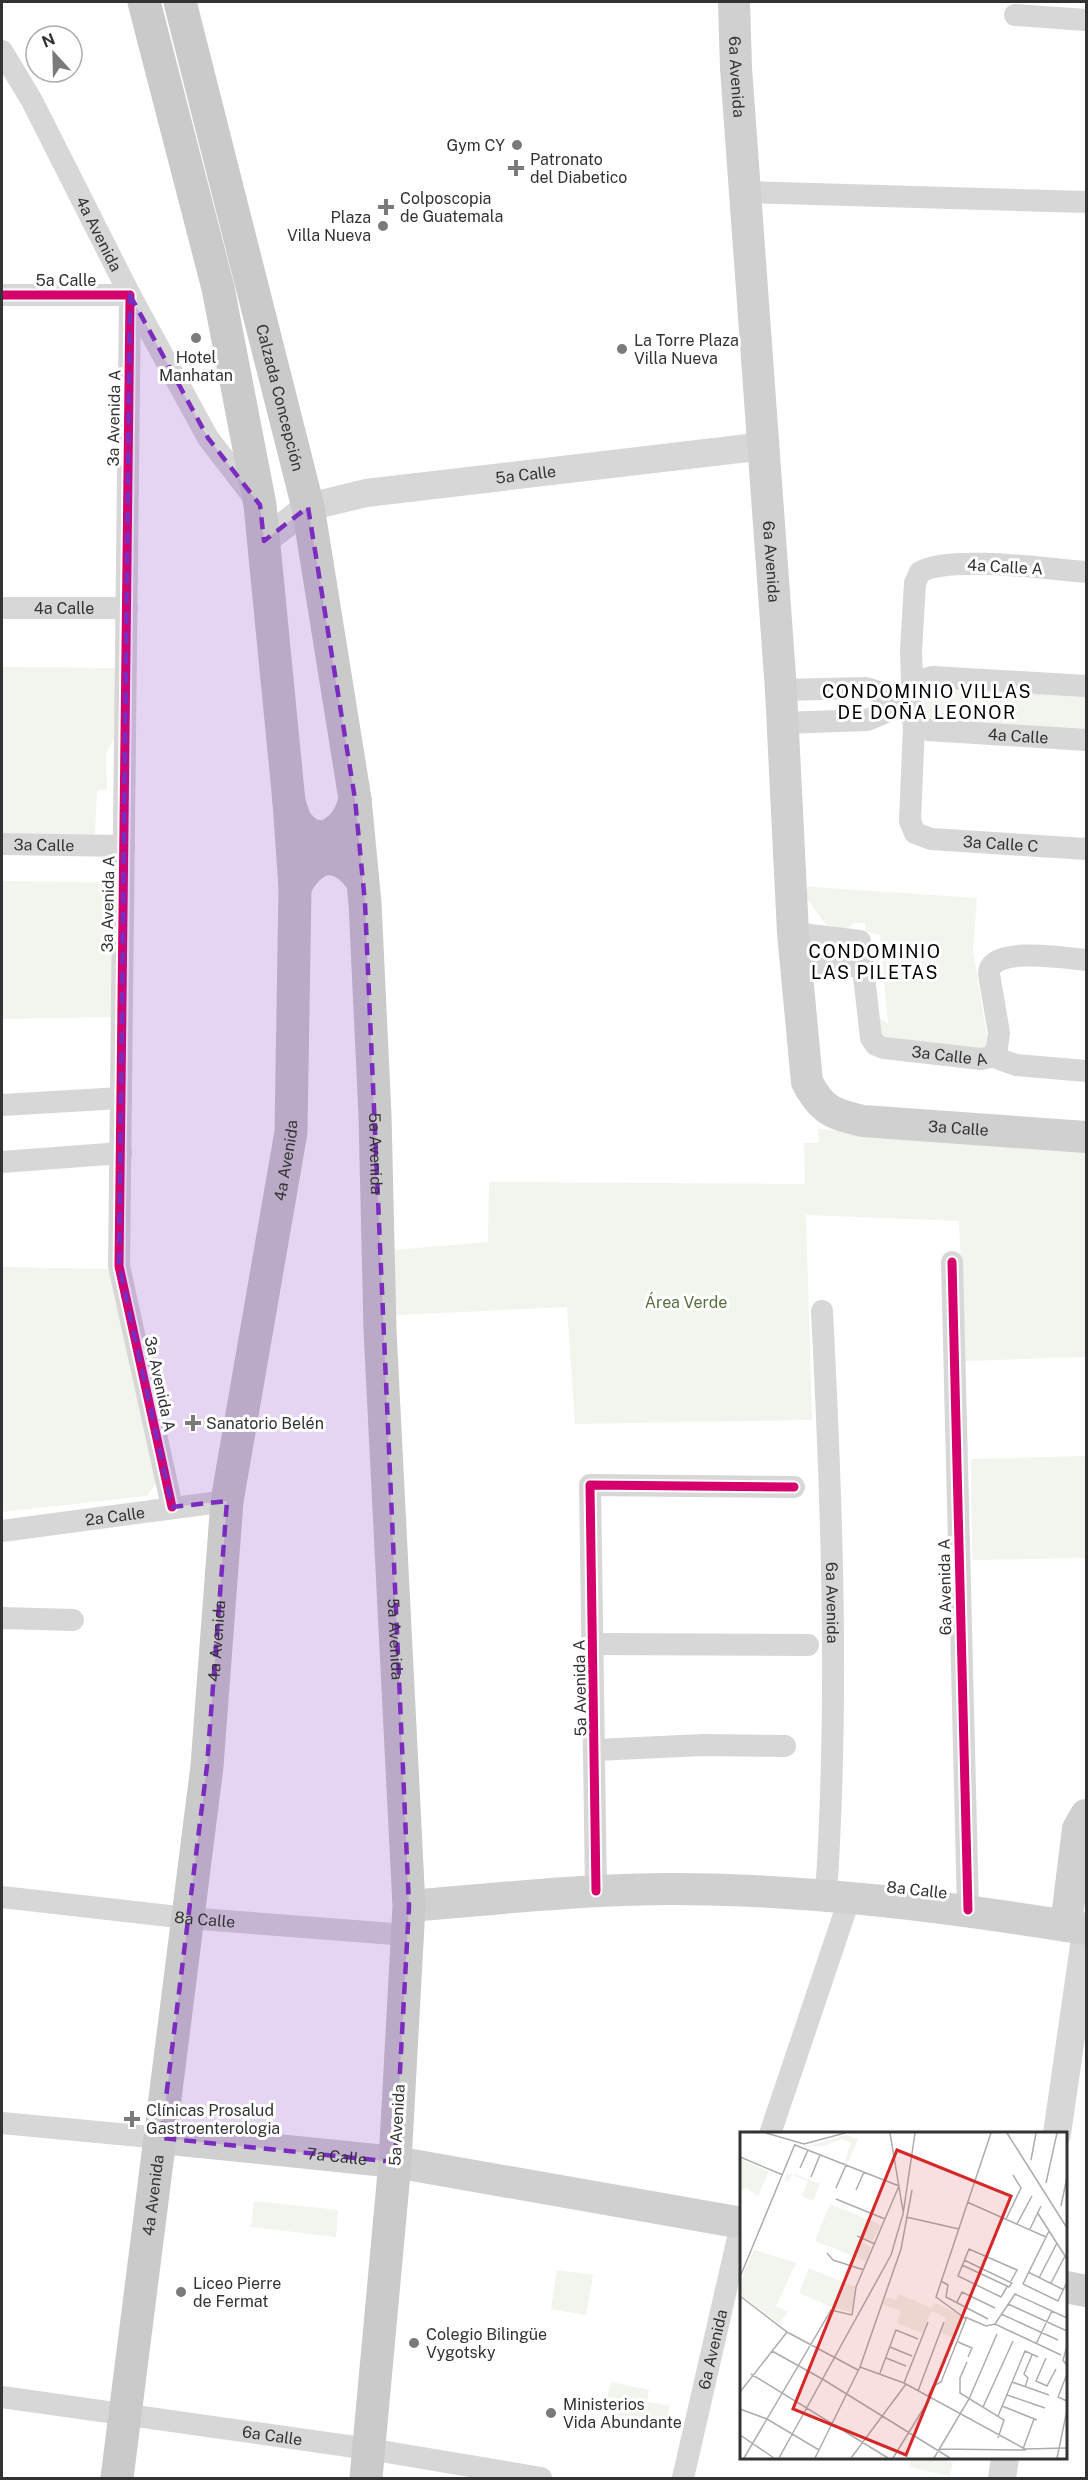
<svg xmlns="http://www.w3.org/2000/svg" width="1088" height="2480" font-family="'Public Sans',sans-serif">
  <rect width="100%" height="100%" fill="#fff"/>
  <path fill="#f1f5ed" d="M 2,667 L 115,668 L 115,737 L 106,753 L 107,790 L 97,790 L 95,834 L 2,833 Z
    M 926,688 L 1086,693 L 1086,733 L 928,720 L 922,712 Z
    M 2,881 L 103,882 L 114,907 L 114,1017 L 2,1019 Z
    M 798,886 L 977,898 L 973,950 L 988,1043 L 983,1048 L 891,1042 L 881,1035 L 877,1016 L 888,1024 L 880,935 L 865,931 L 865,923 L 854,923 L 846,929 L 826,925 Z
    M 818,1129 L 1086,1150 L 1086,1357 L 965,1361 L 959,1221 L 806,1215 L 812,1420 L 575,1424 L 567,1307 L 395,1315 L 393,1250 L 488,1242 L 489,1182 L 805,1184 L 804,1143 L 819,1143 Z
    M 2,1267 L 111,1269 L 157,1481 L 147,1496 L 2,1512 Z
    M 1086,1456 L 1086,1558 L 972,1560 L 971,1459 Z
    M 254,2201 L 338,2210 L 336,2237 L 251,2227 Z
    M 557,2270 L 593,2275 L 586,2315 L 551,2309 Z
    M 611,2382 L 649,2390 L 647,2402 L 670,2406 L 665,2426 L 603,2413 Z
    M 911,2458 L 933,2458 L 953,2462 L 950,2476 L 909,2467 Z"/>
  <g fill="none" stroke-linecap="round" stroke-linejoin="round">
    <g stroke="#d7d7d7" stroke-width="22">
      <path d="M 1015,15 L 1086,20"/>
      <path id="s1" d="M 2,51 L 32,101 L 130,295 L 208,438 L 255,499"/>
      <path d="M 746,192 L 1086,202"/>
      <path d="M 2,295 L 130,295 L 119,1266 L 172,1507"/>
      <path id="s2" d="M 1086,572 C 1049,569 950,555 920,572 L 915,583 L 911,651 L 912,680 L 910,702 L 914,726 L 910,821 L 915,833 L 931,839 L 1086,849"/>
      <path id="s3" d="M 2,608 L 127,608"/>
      <path d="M 911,688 L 921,680 L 933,677 L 1086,686"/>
      <path d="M 781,690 L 866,688 L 910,702"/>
      <path d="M 783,723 L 867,720 L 910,702"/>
      <path id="s4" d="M 914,726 L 928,730 L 1086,740"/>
      <path id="s5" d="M 2,844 L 124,846"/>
      <path id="s6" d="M 793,933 L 860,941 L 871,1038 L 876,1045 L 884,1048 L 981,1059 L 990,1057 L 997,1050"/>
      <path d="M 1086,960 C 1067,958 989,945 989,974 L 999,1033 L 996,1055 L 999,1059 L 1016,1065 L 1086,1071"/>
      <path d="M 795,961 L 864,967"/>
      <path d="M 2,1105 L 121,1098"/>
      <path d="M 2,1162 L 121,1153"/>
      <path d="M 952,1262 L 968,1910"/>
      <path id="s7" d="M 822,1311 C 832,1506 839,1701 826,1895"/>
      <path id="s8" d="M 2,1531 L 227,1501"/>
      <path d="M 2,1618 L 73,1620"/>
      <path d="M 594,1644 L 808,1645"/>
      <path d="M 596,1750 L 703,1745 L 785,1746"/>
      <path d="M 596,1891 L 590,1485 L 794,1487"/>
      <path id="s9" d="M 2,1897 L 187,1918 L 407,1935"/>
      <path d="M 2,2123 L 161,2138"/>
      <path d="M 770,2134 L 850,1897"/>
      <path id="s10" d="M 2,2397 L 369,2449 L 541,2478"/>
      <path id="s11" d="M 683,2478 L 742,2220"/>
    </g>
    <g stroke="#d7d7d7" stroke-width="28">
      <path id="s12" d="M 264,541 L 308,507 L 366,493 L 765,446"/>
      <path d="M 1057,2134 L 1086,1932"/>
      <path d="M 1002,2478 L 1005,2458"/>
    </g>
    <g stroke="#d0d0d0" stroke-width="32">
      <path id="s13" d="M 734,2 L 736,68 L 781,690 L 793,933 L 807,1082 C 822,1111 833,1114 863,1121 L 1086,1137"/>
      <path d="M 409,1906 C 496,1899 584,1889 672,1889 C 811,1889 949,1907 1086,1929"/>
      <path d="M 1066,1926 L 1078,1829 L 1086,1815"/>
      <path id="s14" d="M 161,2138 L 395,2162 L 742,2223"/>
      <path d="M 1066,2287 L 1086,2291"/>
    </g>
    <g stroke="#cacaca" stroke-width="33">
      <path id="s15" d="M 180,2 L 308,507 L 355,799 L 365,903 L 375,1115 L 380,1330 L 409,1906 L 395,2162 L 366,2478"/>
      <path d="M 289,802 C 292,810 293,818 298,824 C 321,853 350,827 355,799"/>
      <path d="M 295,887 C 313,854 337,848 361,879"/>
      <path id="s16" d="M 117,2478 L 207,1766 L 227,1501 L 291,1132 L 295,887 L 289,802 L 260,505 L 218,288 L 144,2"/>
    </g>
    <g stroke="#fff" stroke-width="13">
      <path id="cycleway" d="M 2,295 L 130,295 L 119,1266 L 172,1507
        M 952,1262 L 968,1910
        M 596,1891 L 590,1485 L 794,1487"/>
    </g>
    <use href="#cycleway" stroke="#d6006c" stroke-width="9"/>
  </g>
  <path fill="#7b2cbf" fill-opacity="0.2" stroke="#7b2cbf" stroke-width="4.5" stroke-dasharray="12 8" stroke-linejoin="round" d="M 130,295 L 208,438 L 260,505 L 264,541 L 308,507 L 355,799 L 365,903 L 409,1906 L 395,2162 L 161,2138 L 207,1766 L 227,1501 L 172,1507 L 119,1266 Z"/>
  <g fill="#7a7a7a" stroke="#fff" stroke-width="2">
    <circle cx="517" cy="145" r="6"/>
    <path d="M513 159h6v6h6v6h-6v6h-6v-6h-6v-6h6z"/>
    <path d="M383 198h6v6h6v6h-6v6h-6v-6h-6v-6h6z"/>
    <circle cx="383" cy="226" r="6"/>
    <circle cx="196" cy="338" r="6"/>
    <circle cx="622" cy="349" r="6"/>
    <path d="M190 1414h6v6h6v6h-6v6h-6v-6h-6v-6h6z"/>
    <path d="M129 2110h6v6h6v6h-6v6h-6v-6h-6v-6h6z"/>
    <circle cx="181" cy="2292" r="6"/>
    <circle cx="414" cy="2343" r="6"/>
    <circle cx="551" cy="2413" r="6"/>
  </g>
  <g text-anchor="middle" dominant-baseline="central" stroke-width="6" stroke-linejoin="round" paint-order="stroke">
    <g font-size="16" fill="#333" stroke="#fff">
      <text stroke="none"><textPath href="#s13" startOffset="75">6a Avenida</textPath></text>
      <text stroke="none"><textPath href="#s1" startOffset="207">4a Avenida</textPath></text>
      <text x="66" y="280">5a Calle</text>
      <text stroke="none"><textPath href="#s15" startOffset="408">Calzada Concepción</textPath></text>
      <text transform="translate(114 418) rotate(-89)">3a Avenida A</text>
      <text stroke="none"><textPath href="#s12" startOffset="276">5a Calle</textPath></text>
      <text stroke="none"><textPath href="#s13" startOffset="561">6a Avenida</textPath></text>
      <text transform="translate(1005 567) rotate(3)">4a Calle A</text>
      <text stroke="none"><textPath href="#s3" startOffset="62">4a Calle</textPath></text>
      <text stroke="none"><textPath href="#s4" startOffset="105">4a Calle</textPath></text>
      <text stroke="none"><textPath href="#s2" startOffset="518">3a Calle C</textPath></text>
      <text stroke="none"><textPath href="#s5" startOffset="42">3a Calle</textPath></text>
      <text transform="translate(108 904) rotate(-89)">3a Avenida A</text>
      <text stroke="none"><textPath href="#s6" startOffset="248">3a Calle A</textPath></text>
      <text stroke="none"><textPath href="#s13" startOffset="1250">3a Calle</textPath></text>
      <text stroke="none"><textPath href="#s15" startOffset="1172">5a Avenida</textPath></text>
      <text stroke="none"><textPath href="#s16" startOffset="1329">4a Avenida</textPath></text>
      <text transform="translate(160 1384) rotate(78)">3a Avenida A</text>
      <text stroke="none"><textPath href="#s8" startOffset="114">2a Calle</textPath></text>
      <text transform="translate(945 1587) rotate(-91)">6a Avenida A</text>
      <text stroke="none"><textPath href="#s7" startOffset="292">6a Avenida</textPath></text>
      <text stroke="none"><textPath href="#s15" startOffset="1658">5a Avenida</textPath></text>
      <text stroke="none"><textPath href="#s16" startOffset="843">4a Avenida</textPath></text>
      <text transform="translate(580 1688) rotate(-91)">5a Avenida A</text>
      <text transform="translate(917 1890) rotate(6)">8a Calle</text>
      <text stroke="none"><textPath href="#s9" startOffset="204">8a Calle</textPath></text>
      <text transform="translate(397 2125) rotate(-87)">5a Avenida</text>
      <text stroke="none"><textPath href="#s14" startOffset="177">7a Calle</textPath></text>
      <text stroke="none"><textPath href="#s16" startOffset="285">4a Avenida</textPath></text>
      <text stroke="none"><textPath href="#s11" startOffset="132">6a Avenida</textPath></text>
      <text stroke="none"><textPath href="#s10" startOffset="273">6a Calle</textPath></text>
    </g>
    <g font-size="16" fill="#333" stroke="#fff" text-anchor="start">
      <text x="505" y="145" text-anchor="end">Gym CY</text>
      <text x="530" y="159">Patronato<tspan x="530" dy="18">del Diabetico</tspan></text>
      <text x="400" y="198">Colposcopia<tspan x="400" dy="18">de Guatemala</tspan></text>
      <text x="371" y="217" text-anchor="end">Plaza<tspan x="371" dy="18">Villa Nueva</tspan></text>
      <text x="634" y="340">La Torre Plaza<tspan x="634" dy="18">Villa Nueva</tspan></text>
      <text x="196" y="357" text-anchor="middle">Hotel<tspan x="196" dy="18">Manhatan</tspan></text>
      <text x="206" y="1423">Sanatorio Belén</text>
      <text x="146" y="2110">Clínicas Prosalud<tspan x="146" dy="18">Gastroenterologia</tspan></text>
      <text x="193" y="2283">Liceo Pierre<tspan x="193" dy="18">de Fermat</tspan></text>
      <text x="426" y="2334">Colegio Bilingüe<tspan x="426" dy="18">Vygotsky</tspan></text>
      <text x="563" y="2404">Ministerios<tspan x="563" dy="18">Vida Abundante</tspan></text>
    </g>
    <g font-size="16" fill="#56703f" stroke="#fff">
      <text x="686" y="1302">Área Verde</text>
    </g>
    <g font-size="18" letter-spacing="1.5" fill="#000" stroke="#fff">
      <text x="927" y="691">CONDOMINIO VILLAS<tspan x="927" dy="21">DE DOÑA LEONOR</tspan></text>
      <text x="875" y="951">CONDOMINIO<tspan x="875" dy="21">LAS PILETAS</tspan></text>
    </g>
  </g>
  <g transform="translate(740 2132)">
    <rect width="327" height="327" fill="#fff"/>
    <path d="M 106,3 L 118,7 L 108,30 L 105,29 L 111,11 L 102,7 L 83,14 L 65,15 ZM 0,27 L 29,39 L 18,64 L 6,56 L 0,59 ZM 47,42 L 57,43 L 80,52 L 73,69 L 62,64 L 68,49 L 52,43 L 48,50 L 44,48 ZM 90,72 L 141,93 L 132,109 L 117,103 L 115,107 L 131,115 L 126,129 L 75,109 ZM 14,118 L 56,131 L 36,174 L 48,180 L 39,192 L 0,162 L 0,151 ZM 69,136 L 115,155 L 111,180 L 91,175 L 59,161 ZM 159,162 L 191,176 L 195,171 L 223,184 L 217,207 L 201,201 L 206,186 L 191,179 L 182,201 L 157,191 L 161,179 L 143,172 L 146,165 L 156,168 Z" fill="#f1f5ed"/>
    <path fill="none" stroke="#adadad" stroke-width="1.5" d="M 26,1 L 64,12 L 105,1M 150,1 L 163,79M 267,1 L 327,96M 55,13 L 159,54 L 116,155 L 112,183M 0,25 L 43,43M 291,28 L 296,1M 60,36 L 68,18M 71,45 L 80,23M 306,51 L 317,1M 96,56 L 106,33M 116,58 L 124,40M 96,67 L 145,87M 227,70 L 306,105M 321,74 L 327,45M 297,80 L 327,127M 166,85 L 219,97M 266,87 L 281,56 L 273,43M 277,92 L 292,64M 290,97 L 301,74M 309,99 L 283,152 L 318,169 L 327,150M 117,104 L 135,112M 87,121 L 93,128 L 124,138M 222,133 L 269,155 L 272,151 L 224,128M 288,140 L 324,158M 0,145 L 55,12M 299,146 L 317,111M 201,149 L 208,153 L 206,165 L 248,187M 311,151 L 325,124M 267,155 L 261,165 L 218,144 L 229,117 L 277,138 L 271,149M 0,164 L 47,200 L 118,238M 217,170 L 222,160 L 255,176M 268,172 L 327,199M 261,182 L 318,208M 225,185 L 246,194 L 255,192 L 321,223M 255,192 L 275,162 L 327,186M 218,210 L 232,216 L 228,225M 296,212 L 312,179M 327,214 L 323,228 L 327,234M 150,215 L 172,224M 32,219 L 84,248M 146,226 L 166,234M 306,226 L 296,249 L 307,254 L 316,237M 227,230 L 220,246 L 220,261 L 264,288 L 258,306M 120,235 L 164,251 L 285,317 L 327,316M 140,241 L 156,198 L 178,207M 11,242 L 148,326M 327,242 L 318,265 L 327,269M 84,248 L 210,326M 272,250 L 309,263M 164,251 L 188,190M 285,255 L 288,246 L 284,242 L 292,223M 178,259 L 204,190M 0,260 L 47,200M 267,263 L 305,276M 188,264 L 193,254 L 201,250 L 226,187 L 196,165 L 251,1M 262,274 L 297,288M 243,275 L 273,209M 0,277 L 27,287 L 79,318M 258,284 L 285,219 L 298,225M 0,303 L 34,326M 199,317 L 286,318M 283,317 L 294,287M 4,326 L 91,178 L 112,183M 39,326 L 151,123 L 163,82 L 175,1M 75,326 L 120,235 L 161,117 L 172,58M 111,326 L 166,252M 153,326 L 190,266M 194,326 L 229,267 L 257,202M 317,326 L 327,278"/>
    <path fill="#d62828" fill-opacity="0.15" stroke="#d62828" stroke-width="3" d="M 157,18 L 271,64 L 166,323 L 53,277 Z"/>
    <rect width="327" height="327" fill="none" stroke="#333" stroke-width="3"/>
  </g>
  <rect width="1088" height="2480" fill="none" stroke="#333333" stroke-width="6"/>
  <g transform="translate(54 54) rotate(338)"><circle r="28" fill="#ffffff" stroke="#adadad" stroke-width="1.5"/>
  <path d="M0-4.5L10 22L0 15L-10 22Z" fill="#7a7a7a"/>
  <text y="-9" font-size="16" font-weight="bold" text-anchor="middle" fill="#333333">N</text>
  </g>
</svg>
